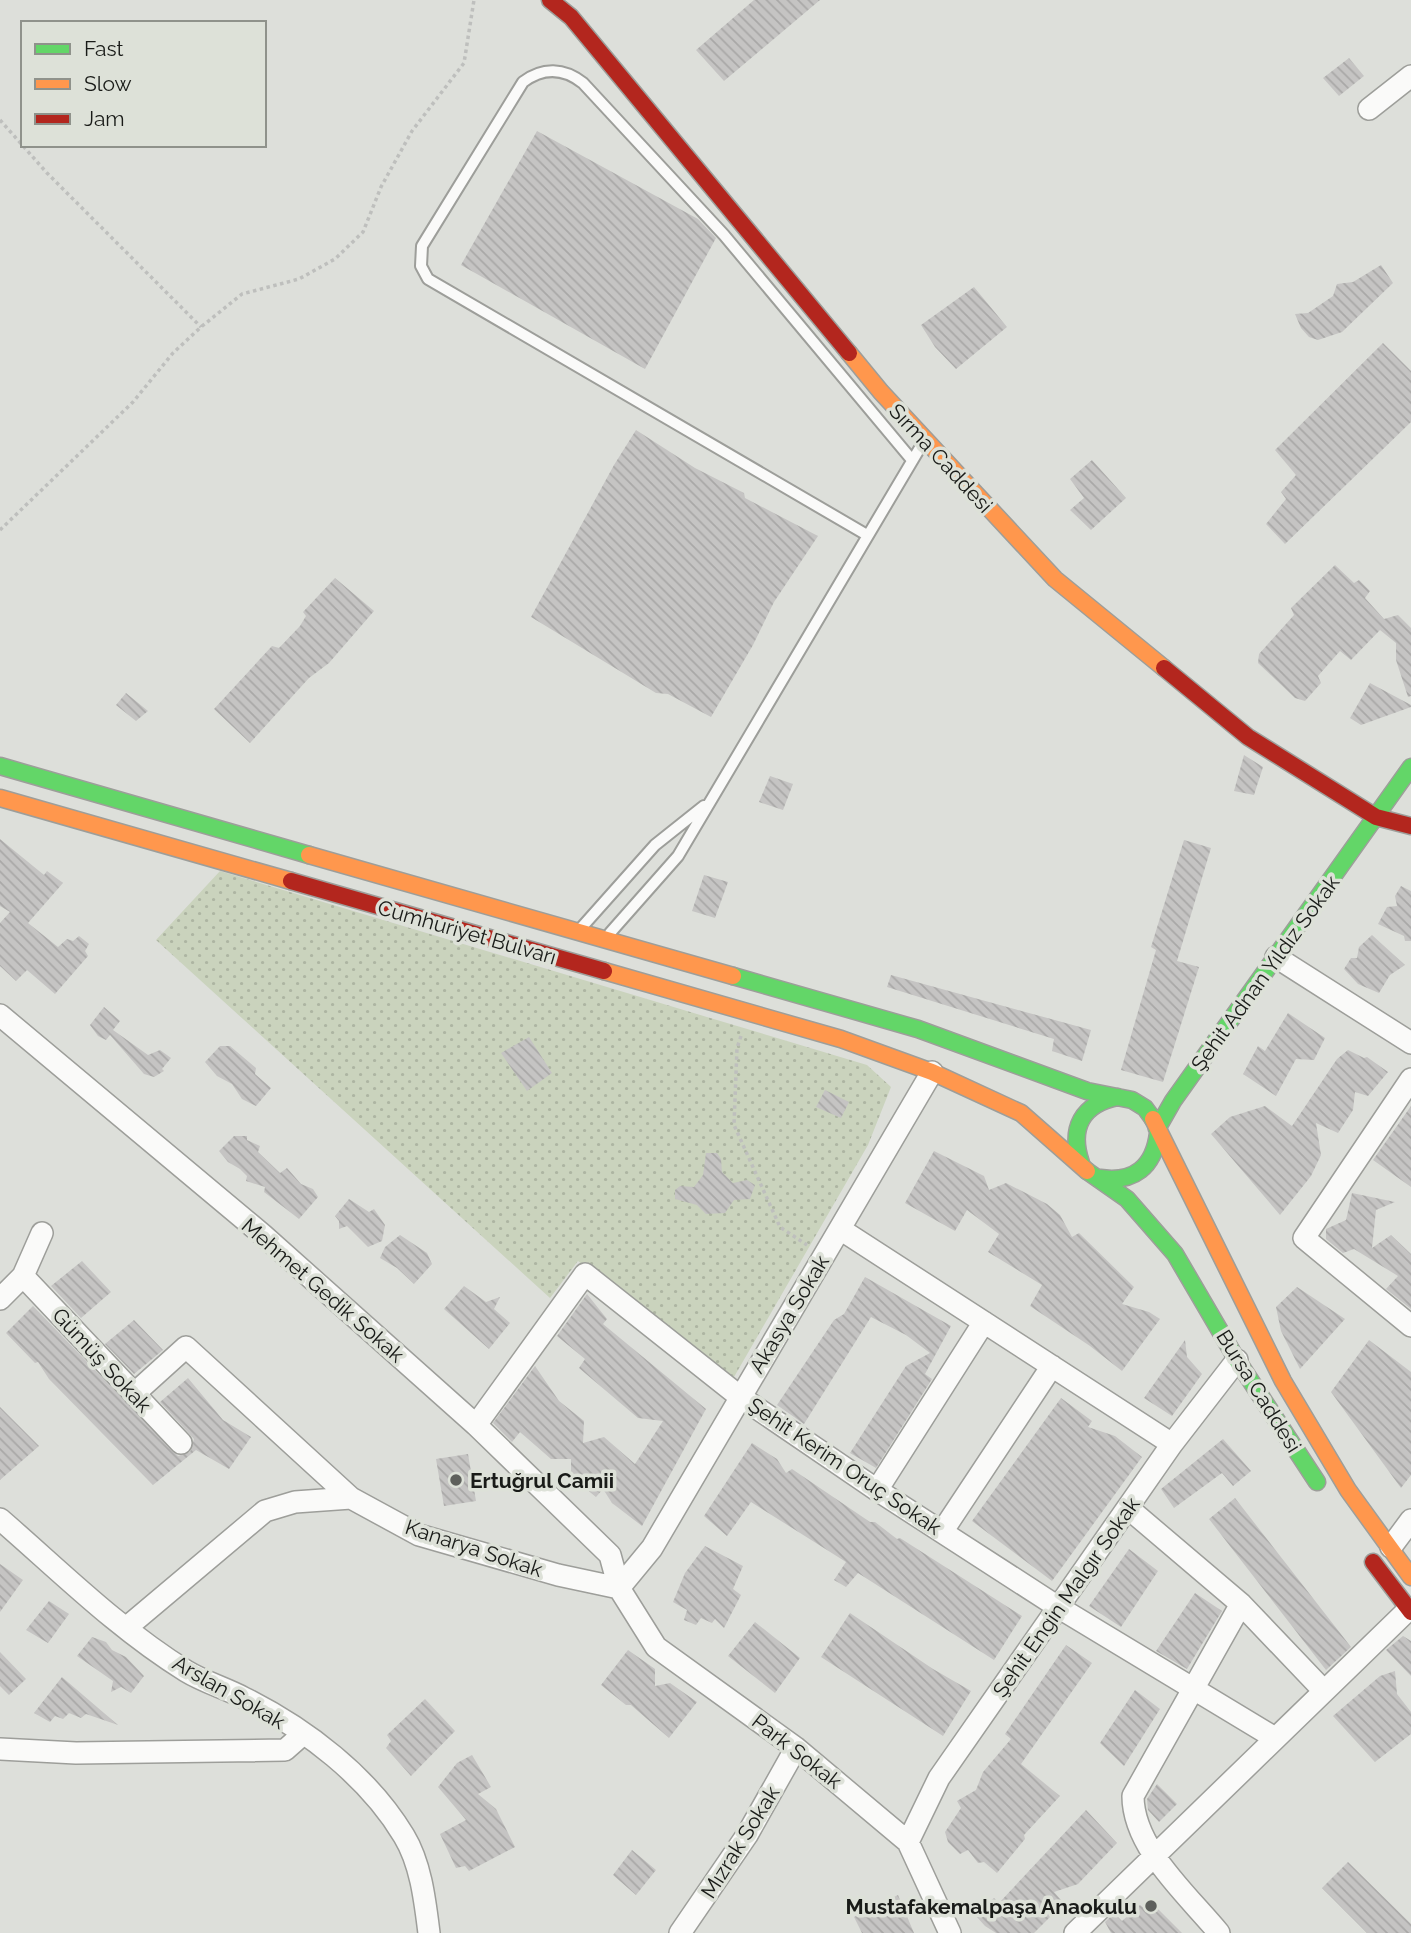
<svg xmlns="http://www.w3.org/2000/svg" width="1411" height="1933" font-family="Raleway,sans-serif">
  <defs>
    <pattern id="park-dots" width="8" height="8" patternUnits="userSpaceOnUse" patternTransform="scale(1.75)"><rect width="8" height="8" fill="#cad3bd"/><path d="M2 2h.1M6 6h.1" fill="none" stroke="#adb5a2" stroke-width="1.8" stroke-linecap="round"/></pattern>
    <pattern id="building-back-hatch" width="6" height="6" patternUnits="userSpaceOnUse" patternTransform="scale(1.75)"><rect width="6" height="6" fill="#c5c4c3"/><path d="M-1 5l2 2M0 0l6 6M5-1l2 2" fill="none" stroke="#a9a8a7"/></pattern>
  </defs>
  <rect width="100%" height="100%" fill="#dddfda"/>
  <path fill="url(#park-dots)" d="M 220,871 L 867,1065 L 891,1087 L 868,1145 L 734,1377 L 578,1261 L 550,1298 L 156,940 Z"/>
  <path fill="url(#building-back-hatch)" d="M 754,0 L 820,0 L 724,81 L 696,50 Z
    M 1349,58 L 1364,76 L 1339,96 L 1323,78 Z
    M 537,131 L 698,219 L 716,238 L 645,369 L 461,265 Z
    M 1381,265 L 1393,283 L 1342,332 L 1318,340 L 1309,337 L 1301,328 L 1295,314 L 1308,313 L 1333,296 L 1337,284 L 1353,282 Z
    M 974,287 L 1007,327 L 956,369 L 935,347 L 921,325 Z
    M 1383,343 L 1411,371 L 1411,422 L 1285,544 L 1266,524 L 1286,499 L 1281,492 L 1296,475 L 1275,450 Z
    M 636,430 L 695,468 L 744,493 L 745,498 L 818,536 L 774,602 L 753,645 L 711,717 L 668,694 L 656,693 L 531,617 L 614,465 Z
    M 1092,460 L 1126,498 L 1091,530 L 1070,510 L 1084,498 L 1070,479 Z
    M 1335,565 L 1354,583 L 1359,580 L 1370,591 L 1365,598 L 1384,619 L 1398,615 L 1411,628 L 1411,696 L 1408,697 L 1396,660 L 1396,643 L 1380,630 L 1351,660 L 1340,651 L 1318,676 L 1321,683 L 1305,701 L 1295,698 L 1258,663 L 1259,654 L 1294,615 L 1291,608 Z
    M 335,578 L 374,611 L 329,663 L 309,678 L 250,743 L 214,709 L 272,646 L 279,648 L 300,626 L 306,616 L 303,612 Z
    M 1370,683 L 1411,705 L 1411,707 L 1361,725 L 1350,718 Z
    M 126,693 L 148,711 L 136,721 L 116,705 Z
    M 1244,755 L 1263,767 L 1254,795 L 1234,791 Z
    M 770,776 L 793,784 L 783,810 L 759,802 Z
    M 0,839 L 44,875 L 47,871 L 63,883 L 28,923 L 58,947 L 67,939 L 73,941 L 79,936 L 89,944 L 85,951 L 88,956 L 55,994 L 27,970 L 16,981 L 0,966 L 0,923 L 10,912 L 0,906 Z
    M 1184,840 L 1211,848 L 1177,961 L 1199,967 L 1163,1082 L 1121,1070 L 1156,950 L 1151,947 Z
    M 704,875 L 728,882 L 715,918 L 692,911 Z
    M 1401,886 L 1411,891 L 1411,941 L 1405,941 L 1404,936 L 1378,924 L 1387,907 L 1397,906 L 1395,896 Z
    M 1372,935 L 1405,965 L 1390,975 L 1379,993 L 1358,984 L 1344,969 L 1351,958 L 1357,958 L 1359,947 Z
    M 891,975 L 1091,1030 L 1082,1061 L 1052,1051 L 1054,1039 L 887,987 Z
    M 104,1007 L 120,1021 L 113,1030 L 148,1055 L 160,1050 L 171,1058 L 162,1069 L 164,1071 L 154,1077 L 144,1074 L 110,1035 L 106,1040 L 98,1036 L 90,1025 Z
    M 1288,1013 L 1325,1038 L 1314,1060 L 1296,1059 L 1276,1096 L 1243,1074 L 1258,1046 L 1265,1051 Z
    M 529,1037 L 552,1073 L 527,1091 L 501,1053 Z
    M 220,1046 L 230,1046 L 256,1068 L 255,1074 L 271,1088 L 256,1106 L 242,1099 L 232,1084 L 217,1076 L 205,1062 Z
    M 1348,1050 L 1364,1058 L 1367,1057 L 1388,1072 L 1368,1096 L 1355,1092 L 1353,1110 L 1338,1133 L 1316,1123 L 1321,1155 L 1311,1176 L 1280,1215 L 1211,1134 L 1230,1117 L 1265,1106 L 1292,1126 L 1337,1059 Z
    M 825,1090 L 849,1102 L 841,1118 L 816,1107 Z
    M 1411,1106 L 1411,1187 L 1373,1160 Z
    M 234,1136 L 247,1136 L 247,1140 L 260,1146 L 258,1152 L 280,1173 L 287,1168 L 301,1184 L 313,1189 L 318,1197 L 299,1219 L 264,1192 L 265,1187 L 246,1181 L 247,1176 L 240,1169 L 228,1162 L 219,1151 Z
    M 934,1151 L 984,1176 L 989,1190 L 1006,1183 L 1047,1204 L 1060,1215 L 1072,1237 L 1079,1233 L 1134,1287 L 1122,1304 L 1149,1312 L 1160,1319 L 1122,1371 L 1090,1346 L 1030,1306 L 1042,1285 L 988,1252 L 999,1234 L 967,1210 L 955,1231 L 905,1203 Z
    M 706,1153 L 717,1153 L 721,1159 L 722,1172 L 733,1183 L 747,1180 L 755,1185 L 750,1199 L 734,1200 L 725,1213 L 706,1214 L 697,1205 L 675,1199 L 675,1190 L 680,1186 L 694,1187 L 703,1175 Z
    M 1352,1193 L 1395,1202 L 1376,1210 L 1372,1248 L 1391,1235 L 1411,1254 L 1411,1309 L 1386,1289 L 1398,1276 L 1354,1249 L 1343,1253 L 1326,1239 L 1326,1229 L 1346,1220 Z
    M 349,1199 L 369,1212 L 374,1209 L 385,1225 L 382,1241 L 368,1247 L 347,1226 L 339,1229 L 339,1221 L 335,1216 Z
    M 400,1235 L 427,1253 L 432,1264 L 414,1284 L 397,1268 L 380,1258 L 385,1247 Z
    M 82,1261 L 111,1292 L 81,1318 L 51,1286 Z
    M 865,1277 L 951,1326 L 925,1374 L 932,1379 L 876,1468 L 850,1453 L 906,1366 L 930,1353 L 906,1335 L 871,1317 L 804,1424 L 777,1405 L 834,1320 L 844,1314 Z
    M 464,1286 L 486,1302 L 500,1297 L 494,1309 L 510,1323 L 489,1349 L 444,1309 Z
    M 1297,1287 L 1345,1319 L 1300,1369 L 1281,1331 L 1276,1307 Z
    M 587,1294 L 607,1319 L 603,1324 L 706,1409 L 642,1526 L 612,1503 L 603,1489 L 596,1497 L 571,1476 L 571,1459 L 551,1459 L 520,1432 L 512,1442 L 493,1423 L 535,1366 L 559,1401 L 584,1421 L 583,1443 L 604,1437 L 635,1464 L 663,1421 L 638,1418 L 579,1368 L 585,1359 L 557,1336 Z
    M 33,1306 L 178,1456 L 190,1452 L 194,1439 L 160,1402 L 188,1378 L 223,1420 L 251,1437 L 229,1469 L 196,1450 L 153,1485 L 49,1379 L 38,1362 L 35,1363 L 6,1333 Z
    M 134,1320 L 163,1350 L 134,1374 L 105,1344 Z
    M 1185,1340 L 1187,1357 L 1202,1374 L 1172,1416 L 1144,1398 Z
    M 1369,1340 L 1411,1372 L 1411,1475 L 1401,1488 L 1331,1392 Z
    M 1061,1398 L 1092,1421 L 1088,1427 L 1115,1436 L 1142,1457 L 1052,1581 L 972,1521 Z
    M 0,1407 L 39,1446 L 0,1480 Z
    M 1223,1439 L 1251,1471 L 1233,1486 L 1222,1473 L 1174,1508 L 1161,1489 Z
    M 752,1443 L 777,1459 L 786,1473 L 792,1469 L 870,1522 L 875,1522 L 897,1539 L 900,1538 L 1022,1616 L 994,1660 L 858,1573 L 846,1587 L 834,1580 L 846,1562 L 751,1502 L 727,1536 L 704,1516 Z
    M 468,1454 L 476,1501 L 444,1506 L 436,1459 Z
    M 1235,1498 L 1351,1647 L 1326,1670 L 1209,1519 Z
    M 705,1546 L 743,1566 L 733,1589 L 741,1595 L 724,1628 L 715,1619 L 712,1623 L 701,1618 L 696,1625 L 684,1620 L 687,1610 L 673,1602 L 685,1573 Z
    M 1129,1549 L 1158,1571 L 1121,1627 L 1089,1606 Z
    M 0,1564 L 23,1580 L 0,1612 Z
    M 1195,1593 L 1222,1611 L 1187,1669 L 1156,1651 Z
    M 49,1601 L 69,1614 L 48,1643 L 26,1630 Z
    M 850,1613 L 933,1669 L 971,1691 L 943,1736 L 821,1657 Z
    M 755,1622 L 800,1658 L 775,1693 L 728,1656 Z
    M 1403,1636 L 1411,1641 L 1411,1676 L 1386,1650 Z
    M 92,1637 L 106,1642 L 112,1650 L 126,1657 L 144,1676 L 131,1693 L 121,1687 L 111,1692 L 113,1681 L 77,1656 Z
    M 1066,1645 L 1092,1663 L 1021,1764 L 1060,1796 L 1024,1835 L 1025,1839 L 997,1873 L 984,1862 L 978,1863 L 968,1850 L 960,1854 L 948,1842 L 945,1832 L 961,1808 L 957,1801 L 976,1790 L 983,1772 L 1011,1739 L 1005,1734 Z
    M 628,1650 L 655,1669 L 655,1686 L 670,1683 L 697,1702 L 669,1738 L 631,1705 L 626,1705 L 601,1685 Z
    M 0,1652 L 26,1679 L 9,1695 L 0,1686 Z
    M 1395,1671 L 1397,1694 L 1411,1712 L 1411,1734 L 1375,1762 L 1333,1716 L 1380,1676 Z
    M 62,1677 L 118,1725 L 86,1714 L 81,1718 L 69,1713 L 63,1719 L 55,1716 L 50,1722 L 34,1713 Z
    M 1135,1690 L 1160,1709 L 1124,1766 L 1100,1743 Z
    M 425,1699 L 455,1731 L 411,1776 L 386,1748 L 391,1741 L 387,1735 Z
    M 472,1755 L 491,1787 L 478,1794 L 496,1809 L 515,1847 L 469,1871 L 465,1866 L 456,1868 L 440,1834 L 466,1820 L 438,1787 L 457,1763 Z
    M 1157,1784 L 1177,1804 L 1159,1822 L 1148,1810 L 1147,1799 Z
    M 1086,1810 L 1117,1843 L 1078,1884 L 1054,1892 L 1061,1900 L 1051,1911 L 1053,1914 L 1034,1933 L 996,1933 L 985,1926 L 976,1916 L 983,1906 L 994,1898 L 999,1903 Z
    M 632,1850 L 656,1870 L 636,1895 L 613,1875 Z
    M 1348,1862 L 1411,1924 L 1411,1933 L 1367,1933 L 1322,1888 Z
    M 898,1895 L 914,1933 L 862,1933 L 854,1917 Z
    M 1140,1905 L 1145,1909 L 1154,1905 L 1182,1933 L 1111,1933 L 1105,1922 L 1114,1913 L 1122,1921 Z"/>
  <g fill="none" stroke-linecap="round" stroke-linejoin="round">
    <g stroke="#9d9e9a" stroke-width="14">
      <path id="lane" d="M 867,535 L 428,279 L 421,266 L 422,246 L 523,82 C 543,67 564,68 583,83 L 724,235 L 912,460
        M 582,927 L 655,845 L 704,806
        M 610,933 L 678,856 L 924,441"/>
    </g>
    <g stroke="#9d9e9a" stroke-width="24">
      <path id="street" d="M 1369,109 L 1411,76
        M 1276,957 L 1411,1043
        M 0,1015 L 263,1235 L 476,1425 L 610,1555 L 619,1588 L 656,1647 L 796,1748 L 908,1842 L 950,1933
        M 1411,1079 L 1304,1238 L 1411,1326
        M 840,1229 L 1172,1444
        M 23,1276 L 181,1443
        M 0,1299 L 23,1276 L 42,1233
        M 134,1394 L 186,1347 L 351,1498
        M 476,1425 L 585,1274 L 739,1396 L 877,1490 L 1058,1607 L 1275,1738
        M 877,1490 L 984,1322
        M 1128,1508 L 1241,1604 L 1324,1691
        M 0,1519 C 60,1571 118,1629 186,1671 C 204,1682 225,1688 244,1698 C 306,1729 368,1776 404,1836 C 421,1864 425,1901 429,1933
        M 942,1532 L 1052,1366
        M 1391,1547 L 1411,1520
        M 619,1588 L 652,1548 L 932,1072
        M 126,1628 L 265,1511 L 295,1502 L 351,1498 L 419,1535 L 558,1575 L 619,1588
        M 0,1749 L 76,1753 L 285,1750 L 302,1735
        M 908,1842 L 939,1778 L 1172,1444 L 1237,1360
        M 680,1933 L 747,1835 L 796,1748
        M 1075,1933 L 1409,1609
        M 1219,1933 C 1188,1895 1133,1848 1133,1796 L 1241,1604"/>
    </g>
    <g stroke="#9d9e9a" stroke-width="19">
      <path id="fast" d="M 0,766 L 309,855
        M 733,976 L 918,1029 L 1087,1091 L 1132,1100 L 1145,1108 L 1153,1119
        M 1157,1129 L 1173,1101 L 1411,767
        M 1081,1163 C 1069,1128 1082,1104 1118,1097
        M 1087,1171 L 1127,1199 L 1175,1254 L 1237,1360 L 1317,1482
        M 1100,1178 C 1134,1183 1154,1167 1158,1133"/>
    </g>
    <g stroke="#9d9e9a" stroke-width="19">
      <path id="slow" d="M 849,353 L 881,392 L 1055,579 L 1164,668
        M 0,798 L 291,881
        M 309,855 L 733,976
        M 604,971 L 841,1039 L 932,1072 L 1021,1113 L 1087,1171
        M 1153,1119 L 1283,1381 L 1348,1490 L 1411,1577"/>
    </g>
    <g stroke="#9d9e9a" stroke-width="19">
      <path id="jam" d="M 550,0 L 571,17 L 849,353
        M 1164,668 L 1248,737 L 1376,817 L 1411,826
        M 291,881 L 604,971
        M 1373,1562 L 1411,1612"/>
    </g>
    <path stroke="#bebfbd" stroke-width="3.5" stroke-dasharray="3.5 3.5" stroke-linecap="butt" d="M 0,120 L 47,173 L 201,327
      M 0,530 L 133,402 L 173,353 L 201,327 L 242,294 L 299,279 L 335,259 L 363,232 L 381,187 L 412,131 L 464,63 L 474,0
      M 741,1036 L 737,1048 L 734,1125 L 780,1227 L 807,1245"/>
    <use href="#lane" stroke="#fafaf9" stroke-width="10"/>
    <use href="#street" stroke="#fafaf9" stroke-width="21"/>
    <use href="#fast" stroke="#63d668" stroke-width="16"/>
    <use href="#slow" stroke="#ff974d" stroke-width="16"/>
    <use href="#jam" stroke="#b3261e" stroke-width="16"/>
  </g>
  <g fill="#5e605c" stroke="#dde1d8" stroke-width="2.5">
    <circle cx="456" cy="1480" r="7"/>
    <circle cx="1151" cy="1906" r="7"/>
  </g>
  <g text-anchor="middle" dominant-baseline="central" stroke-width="7" stroke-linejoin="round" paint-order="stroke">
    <g font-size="21" fill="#191b18" stroke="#dde1d8">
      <text transform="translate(941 458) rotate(47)">Sırma Caddesi</text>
      <text transform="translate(467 932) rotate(16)">Cumhuriyet Bulvarı</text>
      <text transform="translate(1265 973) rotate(-54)">Şehit Adnan Yıldız Sokak</text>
      <text transform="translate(323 1290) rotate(41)">Mehmet Gedik Sokak</text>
      <text transform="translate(789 1314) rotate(-59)">Akasya Sokak</text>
      <text transform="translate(102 1360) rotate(47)">Gümüş Sokak</text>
      <text transform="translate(1259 1391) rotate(58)">Bursa Caddesi</text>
      <text transform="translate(845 1466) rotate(34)">Şehit Kerim Oruç Sokak</text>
      <text transform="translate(474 1548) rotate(18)">Kanarya Sokak</text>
      <text transform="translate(1066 1597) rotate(-55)">Şehit Engin Malgır Sokak</text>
      <text transform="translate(229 1692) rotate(30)">Arslan Sokak</text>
      <text transform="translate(797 1751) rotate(38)">Park Sokak</text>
      <text transform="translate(740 1842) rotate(-58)">Mızrak Sokak</text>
    </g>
    <g font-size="21" font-weight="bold" fill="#191b18" stroke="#dde1d8" text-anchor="start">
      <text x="470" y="1480">Ertuğrul Camii</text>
      <text x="1137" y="1906" text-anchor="end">Mustafakemalpaşa Anaokulu</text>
    </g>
  </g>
  <rect x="21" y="21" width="245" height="126" fill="#dde1d8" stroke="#8f928b" stroke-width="2"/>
  <rect x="35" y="44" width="35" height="10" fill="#63d668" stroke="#8f928b" stroke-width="2"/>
  <text x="84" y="56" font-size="21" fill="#191b18">Fast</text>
  <rect x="35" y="79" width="35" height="10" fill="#ff974d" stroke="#8f928b" stroke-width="2"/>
  <text x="84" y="91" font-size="21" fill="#191b18">Slow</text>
  <rect x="35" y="114" width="35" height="10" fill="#b3261e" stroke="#8f928b" stroke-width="2"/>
  <text x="84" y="126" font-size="21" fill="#191b18">Jam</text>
</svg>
